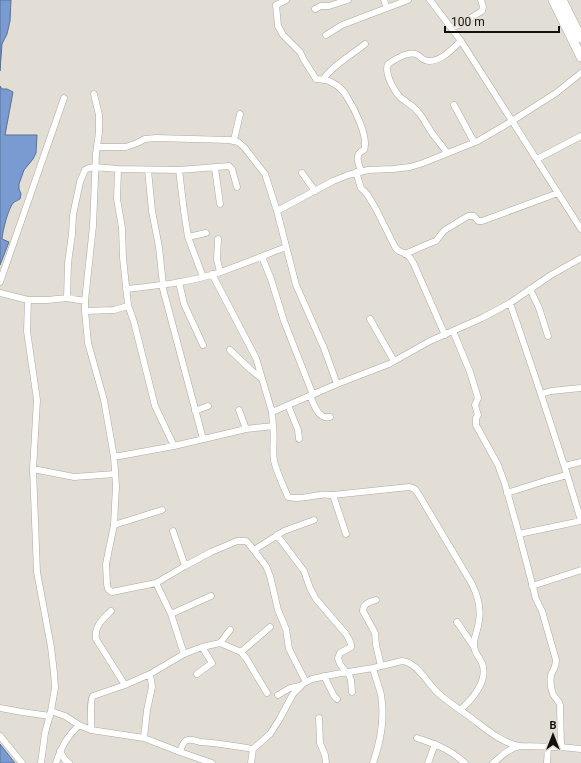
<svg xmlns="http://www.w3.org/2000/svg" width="581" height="763" font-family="Roboto,sans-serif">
  <rect width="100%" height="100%" fill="#e3ded5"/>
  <path fill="#7a9bd1" stroke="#5b7196" d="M 0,0 L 11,0 L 10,21 L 7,34 L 2,44 L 0,71 Z
    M 0,86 L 2,89 L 7,89 L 13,92 L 5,135 L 37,135 L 36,153 L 33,159 L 24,170 L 19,184 L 19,189 L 21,194 L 20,199 C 20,199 15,202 14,202 C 8,208 3,230 2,239 L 9,242 L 0,265 Z
    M 0,744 L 15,763 L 0,763 Z"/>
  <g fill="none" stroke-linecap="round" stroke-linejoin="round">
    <g stroke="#ada99f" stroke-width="7">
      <path id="street" d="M 286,0 L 276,5 L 278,26 L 283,35 L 300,52 L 304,60 L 316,79 C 321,80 326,79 331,82 C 337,85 344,91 347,97 C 354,108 369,137 364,150 C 354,154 358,162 361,171
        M 384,0 L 387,8
        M 430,0 L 461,41 L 581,229
        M 315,9 L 321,6 L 329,6 L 348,0
        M 451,28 L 459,25 L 482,11 L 483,7 L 481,0
        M 326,35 L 342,25 L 408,0
        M 323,80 C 330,67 353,54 365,44
        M 94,94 L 99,115 L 99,132 L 96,154 L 93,226 L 85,301 L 85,311 L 88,343 L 104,400 L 114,457 L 116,486 L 114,525 L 106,564 L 107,584 L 108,589 L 112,592 L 156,583 L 185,566 L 211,552 L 237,541 L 246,541 L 249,544 L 266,566 L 270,576 L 278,610 L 286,629 L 289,649 L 306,682
        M 454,105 L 474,142
        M 234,140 L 240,114
        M 97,147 L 126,147 L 137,143 L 145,139 L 156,138 L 229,140 L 238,142 L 244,147 L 265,174 L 277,211 L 296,285 L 324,348 L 337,384
        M 447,153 C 442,145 435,138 430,130 C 426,124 423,117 418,112 C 413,105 407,103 401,98 C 394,91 384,73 388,64 C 396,59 409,50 418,55 C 421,58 424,61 429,61 C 442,61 452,49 461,41
        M 537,159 L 581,136
        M 215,168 L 220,204
        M 118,169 L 117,199 L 122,228 L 123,258 L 128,305 L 134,322 L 155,406 L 174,446
        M 148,170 L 152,211 L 159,247 L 163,285
        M 179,170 L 184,211 L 188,237 L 203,277
        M 356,172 L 361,188 L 367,194 L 376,209 L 395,247 C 399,253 401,251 406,254 C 411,257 414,264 416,269 L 445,335
        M 302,173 L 315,191
        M 277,211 L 333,181 L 348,175 L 368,170 L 393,169 L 410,167 L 423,163 L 478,141 L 512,121 L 556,93 L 581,73
        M 188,237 L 206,233
        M 218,239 L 217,259 L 220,272
        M 405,254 L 421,247 L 433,242 L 436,241 L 442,233 L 445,230 L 468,216 L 474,216 L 478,221 L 482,221 L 558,193
        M 262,257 L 271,279 L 284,321 L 313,395
        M 212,274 L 256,358 L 272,412
        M 0,282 L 64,98
        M 179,282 L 184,304 L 203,345
        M 162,285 L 203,439
        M 126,289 C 155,286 184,283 211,275 C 237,267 262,256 286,247
        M 530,289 L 539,308 L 548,336
        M 0,293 L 28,300 L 47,300 L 67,298 L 85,301
        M 67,298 L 68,263 L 72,234 L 73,215 L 80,182 L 85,170 L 89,168 L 95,167 L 118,169 L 179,170 L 229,166 L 232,169 L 237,187
        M 28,300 L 27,331 L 37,400 L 33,469 L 37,572 L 51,647 L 54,673 L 55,688 L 51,711 L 45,733 L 41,763
        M 510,303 C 535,376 560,448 581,521
        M 85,311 L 114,310 L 128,306
        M 370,319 L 394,361
        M 453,331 L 470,372 L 478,398 L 475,405 L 478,415 L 476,418 L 476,425 L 498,465 L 505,484 L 519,534 L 536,599 L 542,611 L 556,660 C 556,667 553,670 551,675 C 550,681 551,689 553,694 C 555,698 559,701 560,705 L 561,747
        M 230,350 L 251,370 L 261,378
        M 541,394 L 551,391 L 581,388
        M 310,396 C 314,404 318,420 330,417
        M 288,405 L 298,430 L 299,439
        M 239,410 L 246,429
        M 195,411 L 208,406
        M 273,426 C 275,438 272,450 274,461 C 277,473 283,485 288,497 C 298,500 310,496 320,495 C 324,494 328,495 333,495 L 409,487 C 415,488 416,490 419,495 L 472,584 C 479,598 482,611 478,626 C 477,632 474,638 474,644 C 473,651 479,657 482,663 C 489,680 472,700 460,710
        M 114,457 L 174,446 L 246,429 L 273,426 L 272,412 L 337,384 L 389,364 L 430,341 L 482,318 L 510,303 L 551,275 L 581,258
        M 565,466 L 581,462
        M 33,469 L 74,477 L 115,474
        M 507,493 L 545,481 L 567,475
        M 333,495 L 346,534
        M 114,525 L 162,510
        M 173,531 L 185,566
        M 519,534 L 581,521
        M 277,535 L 304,571 L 310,588 L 316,599 L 346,634 C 348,638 352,643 351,647 L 340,653 L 338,658 L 340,664 L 346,672
        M 254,550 L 284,531 L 314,520
        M 156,583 L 171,614 L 184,654
        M 532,586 L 581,570
        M 376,600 C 370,602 363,603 363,611 L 375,633 L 376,645 L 381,666
        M 111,611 C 103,619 94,626 96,639 L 125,685
        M 171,614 L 211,596
        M 457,622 L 474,647
        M 220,643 L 230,630
        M 241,652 L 270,627
        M 373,668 C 375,677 379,686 381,695 C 385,719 381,740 373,763
        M 348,672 L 351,680 L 352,692
        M 197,674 L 212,663 L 202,647
        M 324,676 L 334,696 L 337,699
        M 278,695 L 290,688 L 300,686
        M 0,708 L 22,712 L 50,716
        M 51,711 L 65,716 L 79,725 L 91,730 L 144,738 L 180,752 L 212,763
        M 319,718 L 320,743 L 325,755 L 326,763
        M 91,730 C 92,722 89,701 93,696 L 125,685 L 150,674 L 184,654 L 202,647 L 220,643 L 241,652 L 246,658 L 267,693
        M 0,736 L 22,763
        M 144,738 L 147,710 L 152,687 L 150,674
        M 417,738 C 437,745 448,748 465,763
        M 60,751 L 65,760 L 69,763
        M 180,752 C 181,749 183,740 188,740 C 191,739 197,741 200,742 C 218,743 235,746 253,749
        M 56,763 C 62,746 66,738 79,725
        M 251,763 L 253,749 L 270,734 L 279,720 L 293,694 L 304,683 L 312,679 L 336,674 L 373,668 L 402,661 C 417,662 427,683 438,693 C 448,702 459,709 470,717 C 485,728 501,743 520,746
        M 428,763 L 435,744
        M 493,763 C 502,756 509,748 520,746 L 561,747 L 581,749
        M 547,763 L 548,746"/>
    </g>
    <g stroke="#ada99f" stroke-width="10">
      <path id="secondary" d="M 553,0 L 581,57
        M 562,0 L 581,38"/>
    </g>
    <use href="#street" stroke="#fff" stroke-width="6"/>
    <use href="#secondary" stroke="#fff" stroke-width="9"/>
  </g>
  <g transform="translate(553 735)" stroke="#e3ded5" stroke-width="3" paint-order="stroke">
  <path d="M0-3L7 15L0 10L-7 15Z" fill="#12100d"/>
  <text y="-6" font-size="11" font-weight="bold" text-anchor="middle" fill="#12100d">B</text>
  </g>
  <path d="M445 26v6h114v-6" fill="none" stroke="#12100d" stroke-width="2"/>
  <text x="451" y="26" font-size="12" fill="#12100d" stroke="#e3ded5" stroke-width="3" paint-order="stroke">100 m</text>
</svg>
